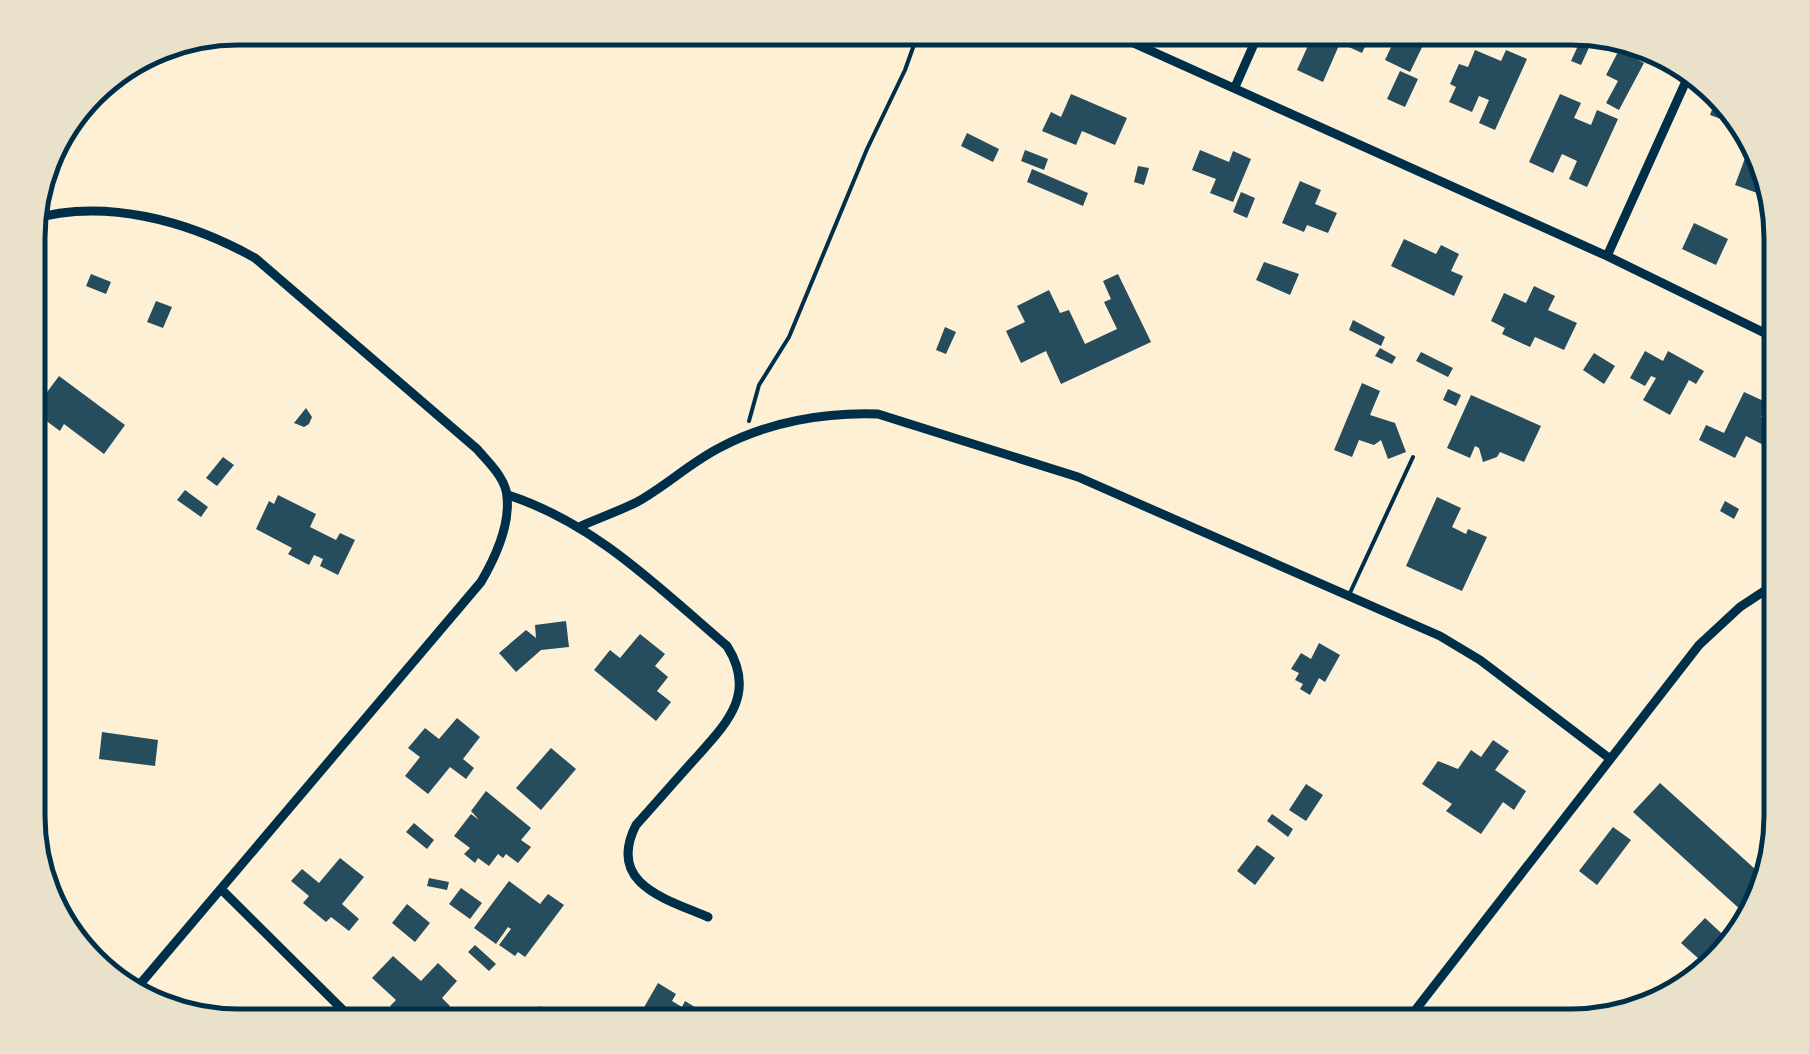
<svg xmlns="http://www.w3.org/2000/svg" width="1809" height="1054" font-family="Helvetica,sans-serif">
  <rect width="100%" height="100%" fill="#fdf0d5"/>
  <path fill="#264d5e" d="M 1316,28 L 1361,28 L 1372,32 L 1362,53 L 1340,43 L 1323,82 L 1297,70 Z
    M 1400,28 L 1426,39 L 1410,72 L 1385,60 Z
    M 1582,37 L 1592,41 L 1581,65 L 1571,61 Z
    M 1475,50 L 1501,61 L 1506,50 L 1527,59 L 1495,130 L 1479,123 L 1489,100 L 1479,96 L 1472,112 L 1449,102 L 1456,87 L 1450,84 L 1459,64 L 1468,67 Z
    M 1619,50 L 1644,63 L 1619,110 L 1606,103 L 1618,81 L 1606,75 Z
    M 1400,71 L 1418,79 L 1405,107 L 1387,99 Z
    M 1071,94 L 1127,118 L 1115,145 L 1082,131 L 1076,145 L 1042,131 L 1051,112 L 1061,117 Z
    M 1560,94 L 1581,103 L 1574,118 L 1591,125 L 1597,110 L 1618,119 L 1587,187 L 1569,179 L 1577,161 L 1562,154 L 1553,173 L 1529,162 Z
    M 1717,96 L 1751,130 L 1710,115 Z
    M 967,133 L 999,149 L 993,162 L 961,146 Z
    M 1754,134 L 1766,176 L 1760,194 L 1735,185 Z
    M 1025,150 L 1048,159 L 1044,170 L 1021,161 Z
    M 1200,150 L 1229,162 L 1233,151 L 1251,159 L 1233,202 L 1210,193 L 1216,179 L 1192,170 Z
    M 1138,166 L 1149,168 L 1144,185 L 1134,182 Z
    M 1032,169 L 1088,193 L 1083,206 L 1027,182 Z
    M 1300,181 L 1321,190 L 1315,204 L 1337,213 L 1328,233 L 1307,225 L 1304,232 L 1282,223 Z
    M 1241,192 L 1255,198 L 1247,218 L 1233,212 Z
    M 1694,223 L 1728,239 L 1716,265 L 1682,249 Z
    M 1404,239 L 1436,254 L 1441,245 L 1459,254 L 1451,271 L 1463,276 L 1454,296 L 1391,266 Z
    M 1264,262 L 1299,274 L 1290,295 L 1256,280 Z
    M 91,274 L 111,282 L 106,294 L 86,286 Z
    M 1118,274 L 1151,342 L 1061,384 L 1046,351 L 1021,363 L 1006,331 L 1025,322 L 1017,306 L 1049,290 L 1060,313 L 1069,310 L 1085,344 L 1117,329 L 1104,302 L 1111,299 L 1103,281 Z
    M 1534,286 L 1555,296 L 1548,310 L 1577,323 L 1564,350 L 1535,337 L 1530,347 L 1502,334 L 1505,328 L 1491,321 L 1504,293 L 1526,303 Z
    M 156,301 L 172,307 L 163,328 L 147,322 Z
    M 1353,320 L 1385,337 L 1381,346 L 1349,330 Z
    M 945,327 L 956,332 L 946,354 L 936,350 Z
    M 1380,348 L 1396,357 L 1392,364 L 1375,356 Z
    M 1645,351 L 1663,361 L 1668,351 L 1704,371 L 1696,384 L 1689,380 L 1670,415 L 1643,400 L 1656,378 L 1651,376 L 1645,386 L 1630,378 Z
    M 1421,352 L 1453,368 L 1448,377 L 1416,361 Z
    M 1594,353 L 1615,366 L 1604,384 L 1583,370 Z
    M 59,376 L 125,425 L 104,454 L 64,424 L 60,431 L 33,411 Z
    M 1362,383 L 1380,391 L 1370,415 L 1395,423 L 1406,452 L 1388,459 L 1381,440 L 1374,445 L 1359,440 L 1352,457 L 1334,450 Z
    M 1448,389 L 1461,395 L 1456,406 L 1443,400 Z
    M 1744,392 L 1768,403 L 1761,417 L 1781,427 L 1781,443 L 1777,452 L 1746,436 L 1735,458 L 1699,440 L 1706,425 L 1724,433 Z
    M 1471,395 L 1541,426 L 1524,462 L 1500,452 L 1497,457 L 1483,462 L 1479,448 L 1475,446 L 1470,458 L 1447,448 Z
    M 306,408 L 312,417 L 309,424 L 304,427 L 294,423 Z
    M 223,457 L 234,465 L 217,486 L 206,478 Z
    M 185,490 L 208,507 L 201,517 L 177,500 Z
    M 278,495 L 316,514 L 310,527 L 336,540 L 340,533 L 355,540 L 338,575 L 320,566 L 323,559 L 314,555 L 309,565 L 288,554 L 292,548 L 256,529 L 269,501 L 274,504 Z
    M 1437,497 L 1461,508 L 1452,527 L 1466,534 L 1468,529 L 1487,537 L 1462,591 L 1406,566 Z
    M 1725,501 L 1739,509 L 1734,519 L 1720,511 Z
    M 566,621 L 569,647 L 541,650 L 516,672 L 499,653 L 526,630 L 536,638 L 535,625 Z
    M 640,634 L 665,654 L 655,666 L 668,677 L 657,691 L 671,702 L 656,721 L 594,670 L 610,650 L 620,658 Z
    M 1319,643 L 1340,655 L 1325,682 L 1319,678 L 1310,695 L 1300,689 L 1303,684 L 1295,680 L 1299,673 L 1291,669 L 1301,653 L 1311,659 Z
    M 457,718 L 480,737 L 463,759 L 474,768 L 466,779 L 450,767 L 428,794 L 405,776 L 420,757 L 408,748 L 425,728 L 439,739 Z
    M 102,732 L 158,740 L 155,766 L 99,759 Z
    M 1493,740 L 1509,751 L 1495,770 L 1526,791 L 1514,810 L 1503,802 L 1481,834 L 1446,811 L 1452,804 L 1422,784 L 1438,761 L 1458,769 L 1471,750 L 1481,757 Z
    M 551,748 L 576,769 L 541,810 L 516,788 Z
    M 1660,783 L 1766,879 L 1753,921 L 1633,812 Z
    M 1306,784 L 1323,795 L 1306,821 L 1289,810 Z
    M 486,791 L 531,828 L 521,840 L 531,847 L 518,863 L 506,854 L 503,858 L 498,854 L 489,866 L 478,858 L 475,863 L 464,854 L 470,848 L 454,836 L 471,814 L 479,820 L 471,811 Z
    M 1272,814 L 1293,829 L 1288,837 L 1267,821 Z
    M 414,823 L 434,840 L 427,849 L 406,832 Z
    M 1613,827 L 1631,840 L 1597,885 L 1579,871 Z
    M 1257,845 L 1275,858 L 1255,885 L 1237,871 Z
    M 340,858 L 364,877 L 342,904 L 359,919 L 349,931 L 331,917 L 326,922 L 303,903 L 309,896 L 291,881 L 302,869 L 319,883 Z
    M 429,878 L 449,882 L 447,890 L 427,886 Z
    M 509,881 L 540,904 L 548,894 L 564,905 L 525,957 L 518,952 L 515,956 L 499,945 L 511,929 L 508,927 L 496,944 L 474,928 Z
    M 461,888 L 482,903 L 470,919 L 449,904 Z
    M 407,904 L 430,923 L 415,942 L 392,923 Z
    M 1705,918 L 1732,943 L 1708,967 L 1681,943 Z
    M 475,945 L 496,964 L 489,971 L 468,952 Z
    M 393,956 L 421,981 L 438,963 L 457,981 L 442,998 L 450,1006 L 431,1026 L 413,1026 L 390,1006 L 396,1000 L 372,978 Z
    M 658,983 L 676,994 L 672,1001 L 682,1007 L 685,1001 L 711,1017 L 705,1026 L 639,1026 L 648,1011 L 643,1009 Z
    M 540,1006 L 559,1018 L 553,1026 L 526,1026 Z"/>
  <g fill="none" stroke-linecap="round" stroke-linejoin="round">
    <path stroke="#003049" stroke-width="4" d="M 749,421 L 759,385 L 789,337 L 867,149 L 905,70 L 920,28"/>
    <path stroke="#003049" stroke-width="4" d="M 1349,595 L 1413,457"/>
    <path stroke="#003049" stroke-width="9" d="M 1100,28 L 1607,256 L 1781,341
      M 1235,87 L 1261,28
      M 29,220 C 104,197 189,221 255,258 L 477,449 C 488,462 506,478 507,497 C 510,525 495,558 481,582 L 130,996
      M 1607,256 L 1691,70
      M 508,495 C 595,523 659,588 727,646 C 758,695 725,725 693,761 C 674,782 655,804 636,825 C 606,884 666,899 708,917
      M 581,526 C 599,518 619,511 637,502 C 666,486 691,462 721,447 C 768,422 825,412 878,414 L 1078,477 L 1440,636 L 1480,660 L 1609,758
      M 222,890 L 359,1026
      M 1403,1026 L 1699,645 L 1740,607 L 1781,580"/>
  </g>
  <path d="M0 0H1809V1054H0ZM238 45H1571A193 193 0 0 1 1764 238V816A193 193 0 0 1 1571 1009H238A193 193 0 0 1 45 816V238A193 193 0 0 1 238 45Z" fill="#e9e1ca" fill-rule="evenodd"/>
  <path fill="none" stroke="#003049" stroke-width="5" d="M238 45H1571A193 193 0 0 1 1764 238V816A193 193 0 0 1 1571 1009H238A193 193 0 0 1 45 816V238A193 193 0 0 1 238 45Z"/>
</svg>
